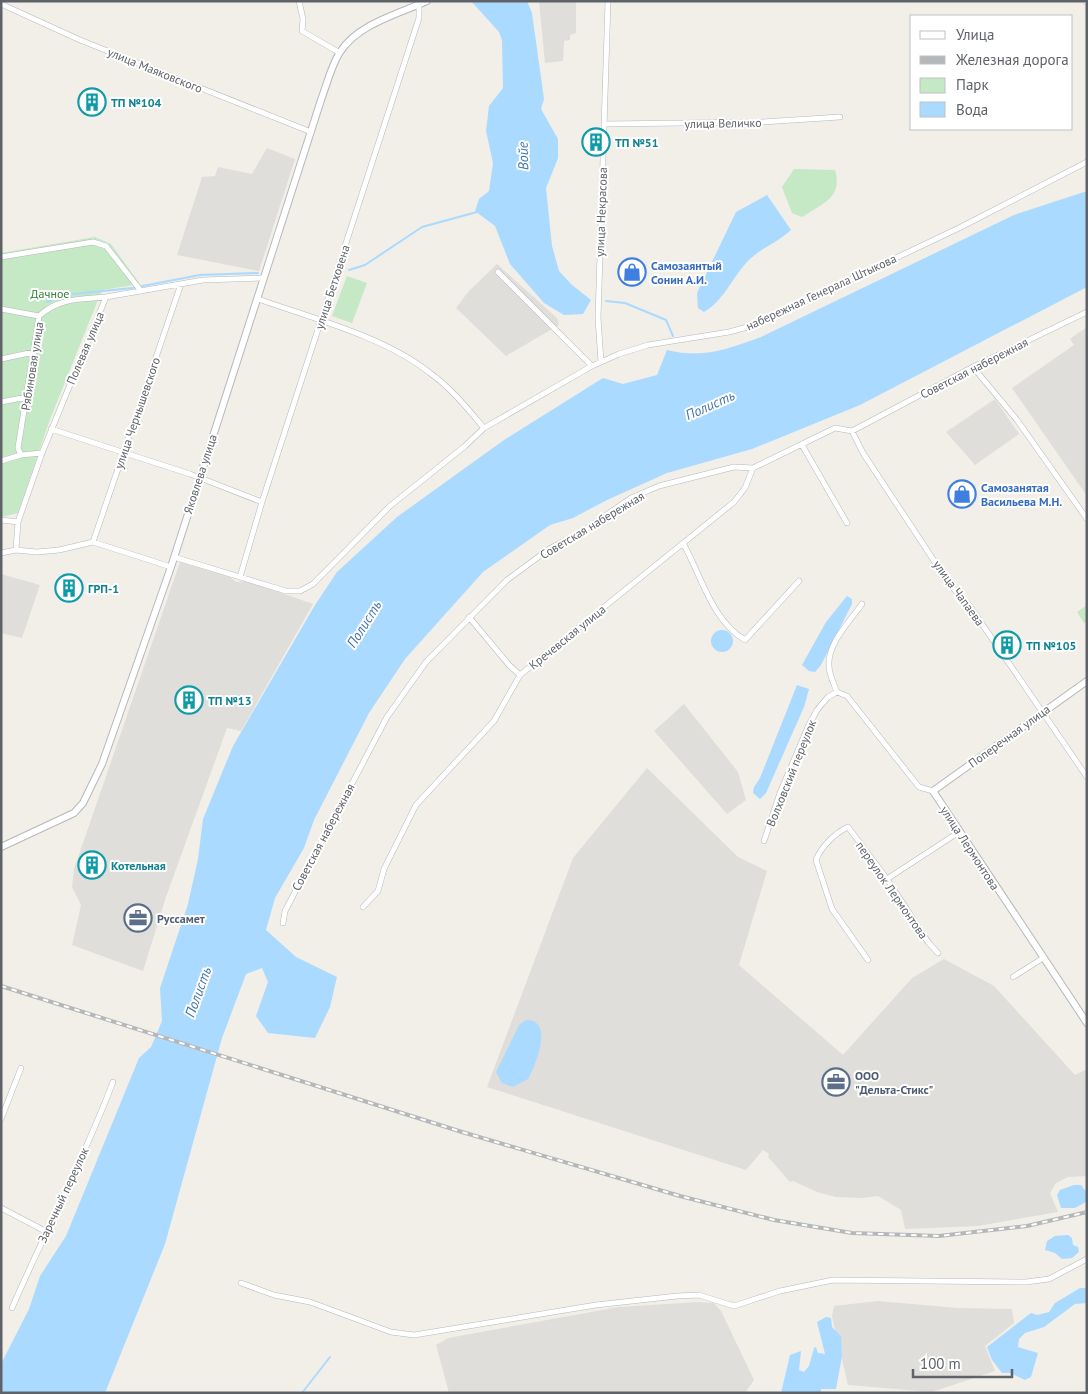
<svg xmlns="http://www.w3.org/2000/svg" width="1088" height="1394" font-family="'PT Sans',sans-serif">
  <rect width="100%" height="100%" fill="#f1efe8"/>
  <path fill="#e0deda" d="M 539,1 L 576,1 L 576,33 L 570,35 L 570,40 L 564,41 L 563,61 L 545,63 Z
    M 267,148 L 295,159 L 259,271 L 177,255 L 202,177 L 215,176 L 218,167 L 252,174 Z
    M 497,264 L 557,318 L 559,325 L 506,356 L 456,308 L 468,292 Z
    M 1087,327 L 1087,496 L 1012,388 L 1074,345 L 1070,339 Z
    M 995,399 L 1019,434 L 975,465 L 946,432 Z
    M 180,562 L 230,577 L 236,582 L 247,581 L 313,604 L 241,731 L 227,728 L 166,897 L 143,971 L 72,945 L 81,905 L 72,887 L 74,869 Z
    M 1,574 L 40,585 L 22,638 L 1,633 Z
    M 684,704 L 738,772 L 746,800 L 727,814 L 654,731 Z
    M 647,768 L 738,857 L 767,871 L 739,965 L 843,1055 L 912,978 L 944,959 L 994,986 L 1075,1075 L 1087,1069 L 1087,1176 L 1068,1177 L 1056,1183 L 1050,1193 L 1058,1212 L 978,1226 L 905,1229 L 901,1210 L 878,1196 L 861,1198 L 836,1197 L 817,1192 L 793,1181 L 790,1182 L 768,1157 L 769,1154 L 763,1150 L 746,1170 L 487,1087 L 573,858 Z
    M 878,1301 L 958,1308 L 1012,1309 L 1014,1323 L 985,1346 L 995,1371 L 932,1392 L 848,1385 L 832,1316 L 834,1306 Z
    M 698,1302 L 714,1303 L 721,1311 L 754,1380 L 745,1393 L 449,1393 L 436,1345 L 448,1338 L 619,1307 Z"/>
  <path fill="#c5e8c5" d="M 794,169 L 835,170 C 843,198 823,203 802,217 L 792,213 L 782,187 Z
    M 95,237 L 111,244 L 140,284 L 102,290 L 49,422 L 18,513 L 1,517 L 1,253 Z
    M 347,276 L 367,283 L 352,323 L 332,316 Z
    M 1087,605 L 1087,622 L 1084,623 L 1077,612 Z"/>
  <path fill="#aadaff" d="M 471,1 L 527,1 L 532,13 L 544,99 L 541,109 L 558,139 L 558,158 L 546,188 L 552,246 L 559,271 L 572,285 L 591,300 L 583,314 L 564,315 L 544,303 L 510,264 L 495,226 L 475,211 L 479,199 L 489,191 L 493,163 L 486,131 L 489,106 L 503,88 L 502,40 L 499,32 Z
    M 1087,191 L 1087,287 L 860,405 L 752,449 L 667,473 L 607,500 L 573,518 L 550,525 L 483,572 L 405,659 L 369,713 L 314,820 L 304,848 L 275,898 L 266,930 L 296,957 L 337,977 L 330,1007 L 315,1038 L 268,1033 L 256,1016 L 268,982 L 262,968 L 246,974 L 222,1038 L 165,1244 L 105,1393 L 1,1393 L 1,1364 L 29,1309 L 40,1276 L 66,1236 L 139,1058 L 151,1047 L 162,1021 L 160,988 L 188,904 L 198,859 L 203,819 L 233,746 L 315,605 L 337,572 L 397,517 L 504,440 L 603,378 L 623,384 L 657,375 L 667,350 C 703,359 728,349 761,337 L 1014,215 Z
    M 767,195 L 791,230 C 778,242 763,247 750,259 C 733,275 725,300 704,312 L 698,308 L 697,293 L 736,212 Z
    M 847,596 L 852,599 L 852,604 L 821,665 L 815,672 L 809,671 L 802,665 L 826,622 Z
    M711 641a11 11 0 1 1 22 0a11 11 0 1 1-22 0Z
    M 797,685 L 809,689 L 804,707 L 766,793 L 760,799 L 753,793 L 754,787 L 760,778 Z
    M 526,1020 C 555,1019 535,1067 528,1079 L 513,1087 L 502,1083 L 496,1072 L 519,1025 Z
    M 1074,1185 L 1081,1185 L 1087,1193 L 1086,1202 L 1075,1208 L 1061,1208 L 1057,1195 L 1060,1190 Z
    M 1068,1235 L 1072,1238 L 1073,1245 L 1078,1247 L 1079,1252 L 1072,1258 L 1062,1259 L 1055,1253 L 1045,1250 L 1047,1241 L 1055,1236 Z
    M 1080,1288 L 1087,1288 L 1087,1303 L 1075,1304 L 1044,1327 L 1025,1333 L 1019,1339 L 1018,1347 L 1038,1353 L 1031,1377 L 1025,1380 L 1010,1373 L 1002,1373 L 992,1360 L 987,1347 L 1031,1313 L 1037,1315 L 1049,1312 L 1055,1303 Z
    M 826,1317 L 831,1318 L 832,1327 L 841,1336 L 842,1356 L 836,1389 L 821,1389 L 821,1393 L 781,1393 L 790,1355 L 801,1351 L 799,1370 L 804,1372 L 809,1366 L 814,1348 L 816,1347 L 818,1353 L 825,1354 L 817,1322 Z"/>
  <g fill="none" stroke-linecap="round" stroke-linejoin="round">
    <path stroke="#aadaff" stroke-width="2" d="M 349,270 L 365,265 L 422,227 L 477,212
      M 606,301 L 625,303 L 666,320 L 673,336
      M 47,302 L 64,295 L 132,288 L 200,275 L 258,273
      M 302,1393 L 330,1357"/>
    <g stroke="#b5b8bc" stroke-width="6">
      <path id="minor" d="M 299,1 L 303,19 L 302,31 L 340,53
        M 1085,1 L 1087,3
        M 1,4 L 80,40 L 311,132
        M 605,124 L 762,122 L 840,117
        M 1,257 L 93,242 L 106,246 L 141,291
        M 498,272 L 592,366
        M 258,299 C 312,318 385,337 430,373 C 451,388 467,408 484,428
        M 1,309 L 39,316
        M 1,359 L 34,352
        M 601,362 L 598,318 L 608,1
        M 973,367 L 1017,420 L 1087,519
        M 1,402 L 27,397
        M 51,429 L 190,474 L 262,502
        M 852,431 L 863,453 L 950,585 L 969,605 L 1087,777
        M 802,445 L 847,523
        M 21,455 L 18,448 L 39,316 C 58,298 81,299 106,297
        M 1,461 L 21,455 L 42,453
        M 1,520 L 18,522
        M 93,542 L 181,284
        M 683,543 C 701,575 712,621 745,640 L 799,581
        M 16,550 L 18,522 L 42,453 L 106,297 L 203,280 L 264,278
        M 1,553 L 16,550 L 37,552 L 59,550 L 93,542 L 171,567
        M 174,557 L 286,591 L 300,591 L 313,584 L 390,506 L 465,446 L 484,428 L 592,366 L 619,354 L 648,345 L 729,332 L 755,325 L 961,227 L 1087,162
        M 240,577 L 262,502 L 419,18 L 419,4
        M 469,617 L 509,665 L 520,675
        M 837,692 L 847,696 L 919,787 L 933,791
        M 837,692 C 834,684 829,674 829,666 C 827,644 850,621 862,604
        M 764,841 L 780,793 L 808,727 L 817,710 L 828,697 L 837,692
        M 887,879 L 959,832
        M 363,907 L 378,891 L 384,869 L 416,805 L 494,721 L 520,675 L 734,502 L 745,488 L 753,468
        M 283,923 L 285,911 L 387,717 L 426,662 L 507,580 L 549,549 L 580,533 L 631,498 L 659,486 L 734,467 L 753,468 L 835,428 L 852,431 L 973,367 L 1087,312
        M 868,960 L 832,909 L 816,860 C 821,847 835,833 848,827 L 887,879 L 928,942 L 938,953
        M 1013,977 L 1043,958
        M 1,1119 L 21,1068
        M 1,1208 L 45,1231
        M 241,1283 L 274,1295 L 310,1302 L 391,1332 L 414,1335 L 596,1305 L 677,1296 L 699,1295 L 734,1306 L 780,1291 L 833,1280 L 1026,1282 L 1049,1279 L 1087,1259
        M 12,1308 C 45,1232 84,1159 113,1082"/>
    </g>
    <g stroke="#b5b8bc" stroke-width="8">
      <path id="tertiary" d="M 1087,681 L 933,791 L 1087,1023
        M 1,847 L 74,813 L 83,803 L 102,764 L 171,567 L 321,100 C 327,84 331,66 340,52 C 358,24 398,14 427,1"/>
    </g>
    <use href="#minor" stroke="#fff" stroke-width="5"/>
    <use href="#tertiary" stroke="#fff" stroke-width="6"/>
    <g stroke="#b6b7b8" stroke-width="4">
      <path id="rail" d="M 1,986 L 462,1132 L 680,1196 L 774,1220 L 852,1233 L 939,1236 L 1027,1226 L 1087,1212"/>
    </g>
    <use href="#rail" stroke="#fff" stroke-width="2" stroke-dasharray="5.5" stroke-linecap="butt"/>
  </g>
  <defs>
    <g id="building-ring" transform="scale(1.4375)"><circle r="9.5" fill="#fff" stroke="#0f9aa8" stroke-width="1.5"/><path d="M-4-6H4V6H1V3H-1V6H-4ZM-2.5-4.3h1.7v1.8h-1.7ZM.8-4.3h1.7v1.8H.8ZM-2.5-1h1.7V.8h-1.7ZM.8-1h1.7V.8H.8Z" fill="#0f9aa8"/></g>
    <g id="shop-ring" transform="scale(1.4375)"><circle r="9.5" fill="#fff" stroke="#3f7fe0" stroke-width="1.5"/><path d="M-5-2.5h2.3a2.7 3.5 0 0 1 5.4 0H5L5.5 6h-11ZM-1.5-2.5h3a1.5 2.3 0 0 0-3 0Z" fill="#3f7fe0"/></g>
    <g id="office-ring" transform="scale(1.4375)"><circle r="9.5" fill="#fff" stroke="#5c6f8a" stroke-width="1.5"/><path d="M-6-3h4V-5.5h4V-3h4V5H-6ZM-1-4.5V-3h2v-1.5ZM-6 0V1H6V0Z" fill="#5c6f8a"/></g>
  </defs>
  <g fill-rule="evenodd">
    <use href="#building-ring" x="92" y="102"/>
    <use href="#building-ring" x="596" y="142"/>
    <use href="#shop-ring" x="632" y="272"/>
    <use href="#shop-ring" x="962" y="494"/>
    <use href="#building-ring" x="69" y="588"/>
    <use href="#building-ring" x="1007" y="645"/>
    <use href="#building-ring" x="189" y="700"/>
    <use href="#building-ring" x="92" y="865"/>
    <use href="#office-ring" x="138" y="918"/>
    <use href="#office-ring" x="836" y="1082"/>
  </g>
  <g text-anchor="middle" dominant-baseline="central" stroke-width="4" stroke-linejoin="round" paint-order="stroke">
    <g font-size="12" fill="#5f6368" stroke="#fff">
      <text transform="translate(155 70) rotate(22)">улица Маяковского</text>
      <text transform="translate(723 123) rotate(-1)">улица Величко</text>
      <text transform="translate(601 212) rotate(-88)">улица Некрасова</text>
      <text transform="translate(332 287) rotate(-72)">улица Бетховена</text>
      <text transform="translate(821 292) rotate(-25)">набережная Генерала Штыкова</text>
      <text transform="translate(85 348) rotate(-67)">Полевая улица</text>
      <text transform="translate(32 366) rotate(-81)">Рябиновая улица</text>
      <text transform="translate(974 368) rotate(-27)">Советская набережная</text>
      <text transform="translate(137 413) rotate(-71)">улица Чернышевского</text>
      <text transform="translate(200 474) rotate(-72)">Яковлева улица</text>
      <text transform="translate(592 525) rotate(-31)">Советская набережная</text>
      <text transform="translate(959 593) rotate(54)">улица Чапаева</text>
      <text transform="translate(567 637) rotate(-39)">Кречевская улица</text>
      <text transform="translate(1009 736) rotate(-36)">Поперечная улица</text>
      <text transform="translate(791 773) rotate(-68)">Волховский переулок</text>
      <text transform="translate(323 837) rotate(-62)">Советская набережная</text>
      <text transform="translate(970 848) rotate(57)">улица Лермонтова</text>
      <text transform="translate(892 890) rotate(55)">переулок Лермонтова</text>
      <text transform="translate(63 1195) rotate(-65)">Заречный переулок</text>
    </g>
    <g font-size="12" font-weight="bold" fill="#0d838f" stroke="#fff" text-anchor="start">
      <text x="111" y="102">ТП №104</text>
      <text x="615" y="142">ТП №51</text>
      <text x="88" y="588">ГРП-1</text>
      <text x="1026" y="645">ТП №105</text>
      <text x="208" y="700">ТП №13</text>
      <text x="111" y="865">Котельная</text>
    </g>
    <g font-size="12" font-weight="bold" fill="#366cbe" stroke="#fff" text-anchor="start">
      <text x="651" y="265">Самозаянтый<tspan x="651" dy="14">Сонин А.И.</tspan></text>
      <text x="981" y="487">Самозанятая<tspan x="981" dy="14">Васильева М.Н.</tspan></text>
    </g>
    <g font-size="12" fill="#348238" stroke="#fff">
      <text x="50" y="293">Дачное</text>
    </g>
    <g font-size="12" font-weight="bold" fill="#4e5e75" stroke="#fff" text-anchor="start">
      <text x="157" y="918">Руссамет</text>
      <text x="855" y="1075">ООО<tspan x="855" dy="14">"Дельта-Стикс"</tspan></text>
    </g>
    <g font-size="14" font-style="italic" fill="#4174aa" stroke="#fff">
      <text transform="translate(523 156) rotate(-91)">Войе</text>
      <text transform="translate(710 405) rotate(-24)">Полисть</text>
      <text transform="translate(364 624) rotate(-58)">Полисть</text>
      <text transform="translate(198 992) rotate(-70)">Полисть</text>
    </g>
  </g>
  <rect width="1088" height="1394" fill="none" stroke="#5f6368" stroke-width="5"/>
  <rect x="910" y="15" width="162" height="115" fill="#ffffff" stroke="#bfc1c3"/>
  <rect x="920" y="31" width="25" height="8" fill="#ffffff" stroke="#bfc1c3"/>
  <text x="956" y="40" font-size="15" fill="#5f6368">Улица</text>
  <rect x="920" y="56" width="25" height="8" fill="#b6b7b8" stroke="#bfc1c3"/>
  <text x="956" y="65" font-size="15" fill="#5f6368">Железная дорога</text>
  <rect x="920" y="78" width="25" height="15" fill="#c5e8c5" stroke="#bfc1c3"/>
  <text x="956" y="90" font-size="15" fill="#5f6368">Парк</text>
  <rect x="920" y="102" width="25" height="15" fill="#aadaff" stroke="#bfc1c3"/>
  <text x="956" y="115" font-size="15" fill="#5f6368">Вода</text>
  <path d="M913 1369v8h99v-8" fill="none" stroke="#5f6368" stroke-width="2.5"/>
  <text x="920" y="1369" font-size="15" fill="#5f6368" stroke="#ffffff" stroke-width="4" paint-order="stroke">100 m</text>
</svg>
